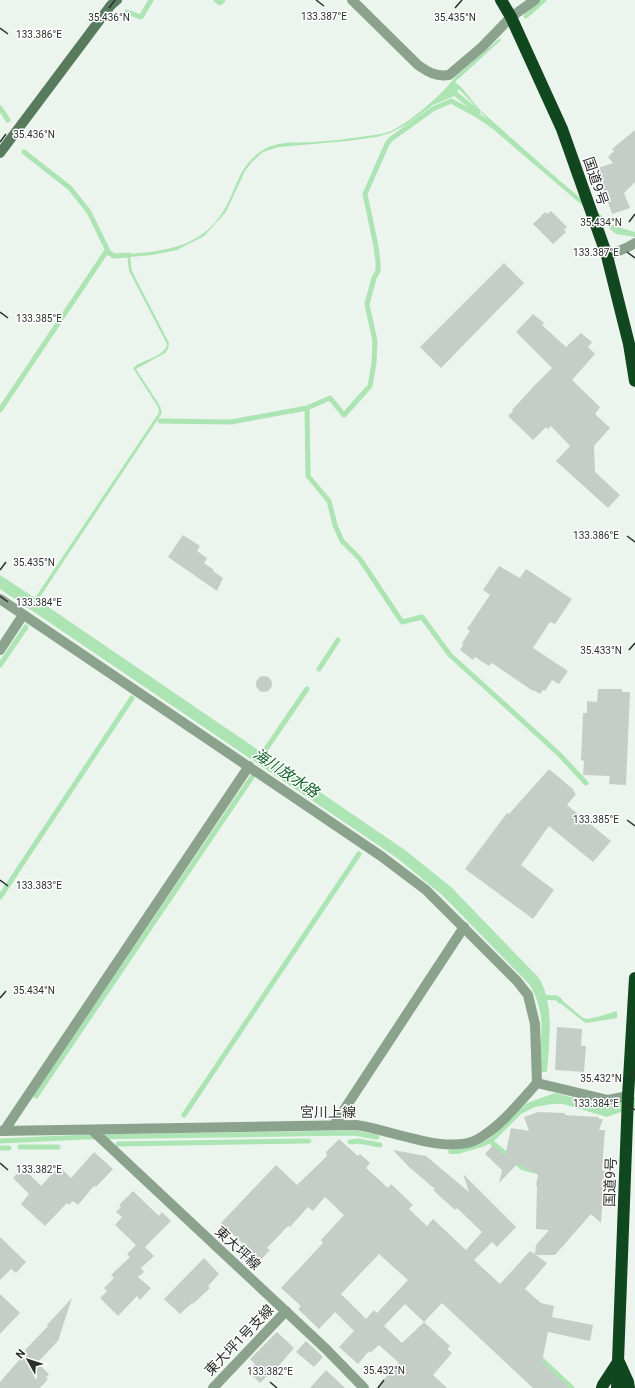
<svg xmlns="http://www.w3.org/2000/svg" width="635" height="1388" font-family="Roboto,'Noto Sans JP',sans-serif">
  <rect width="100%" height="100%" fill="#ecf5ed"/>
  <path fill="#ace4b3" d="M 500,38 L 501,40 L 455,82 L 461,87 L 481,111 L 560,181 L 614,226 L 635,232 L 635,237 L 616,234 L 487,124 L 489,121 L 459,89 L 454,96 L 433,105 L 406,125 L 390,133 L 377,137 L 347,141 L 279,147 L 263,152 L 252,162 L 245,171 L 226,212 L 204,236 L 177,250 L 152,255 L 130,257 L 132,271 L 169,343 L 168,349 L 165,353 L 136,369 L 160,406 L 162,413 L 38,600 L 405,850 L 451,887 L 539,978 C 555,1006 549,1041 547,1072 L 540,1072 L 538,1066 C 541,1034 547,1013 529,984 L 442,895 L 397,858 L 0,589 L 0,575 L 35,598 L 158,414 L 159,411 L 158,407 L 133,368 C 142,359 164,358 167,344 L 129,271 L 127,254 C 176,251 212,243 232,194 C 239,176 246,160 263,150 C 277,141 297,143 313,142 C 331,141 349,139 367,136 C 375,135 384,134 391,131 C 409,123 444,93 455,77 Z
    M 557,996 L 583,1018 L 587,1019 L 597,1017 L 617,1011 L 617,1018 L 587,1023 L 584,1022 L 555,999 Z
    M 555,1093 L 609,1107 L 635,1097 L 635,1107 L 607,1117 L 563,1104 L 552,1104 L 535,1107 L 521,1114 L 495,1140 L 485,1146 L 458,1154 L 449,1154 L 448,1150 L 460,1149 L 476,1145 L 489,1139 L 527,1103 Z"/>
  <g fill="none" stroke-linecap="round" stroke-linejoin="round">
    <path stroke="#ace4b3" stroke-width="5" d="M 216,0 L 220,3 L 223,0
      M 127,12 L 141,17 L 151,0
      M 526,16 L 544,0
      M 457,95 L 478,112
      M 0,108 L 8,120
      M 24,152 L 70,188 L 89,212 L 109,253 L 114,256 L 129,255
      M 307,408 L 308,476 L 329,501 L 335,525 L 342,541 L 360,559 L 402,622 L 422,617 L 450,655 L 559,754 L 586,783
      M 0,410 L 106,252
      M 160,421 L 231,422 L 307,408 L 330,398 L 344,415 L 370,386 L 374,363 L 375,341 L 367,304 L 374,278 L 378,271 L 378,262 L 376,246 L 365,194 L 387,144 L 391,139 L 433,109 L 451,101 L 477,115 L 493,126
      M 0,665 L 26,627
      M 319,669 L 338,640
      M 266,749 L 307,689
      M 0,897 L 132,698
      M 542,997 L 557,998 L 560,1001
      M 36,1096 L 252,777
      M 184,1115 L 359,854
      M 0,1141 L 85,1137 L 354,1133 L 377,1137
      M 490,1141 L 523,1168 L 536,1171
      M 350,1142 L 358,1141 L 380,1145
      M 118,1144 L 309,1141
      M 20,1147 L 58,1147
      M 0,1148 L 9,1148
      M 538,1356 L 572,1388"/>
  </g>
  <path fill="#c5cec6" fill-rule="evenodd" d="M 635,130 L 635,182 L 624,193 L 630,208 L 612,214 L 606,197 L 604,198 L 595,169 L 613,163 L 608,157 L 614,151 L 612,149 Z
    M 551,211 L 567,227 L 564,230 L 566,232 L 553,244 L 533,224 L 545,212 L 547,214 Z
    M 504,263 L 524,283 L 441,368 L 420,347 Z
    M 533,314 L 544,323 L 542,325 L 566,347 L 581,333 L 592,342 L 588,347 L 595,354 L 572,380 L 600,407 L 595,414 L 610,428 L 594,446 L 595,472 L 620,495 L 608,508 L 556,461 L 570,446 L 551,426 L 548,429 L 546,427 L 533,440 L 508,416 L 513,411 L 512,410 L 534,386 L 552,368 L 516,332 Z
    M 183,535 L 200,546 L 197,551 L 207,558 L 204,563 L 214,570 L 213,571 L 223,578 L 217,591 L 168,557 Z
    M 499,566 L 520,578 L 526,569 L 572,599 L 555,624 L 550,622 L 533,648 L 568,671 L 559,684 L 552,680 L 545,691 L 543,690 L 540,694 L 533,690 L 533,691 L 492,663 L 489,666 L 475,657 L 473,660 L 460,650 L 463,644 L 462,643 L 470,631 L 467,629 L 490,595 L 483,590 Z
    M256 684a8 8 0 1 1 16 0a8 8 0 1 1-16 0Z
    M 598,689 L 622,689 L 622,692 L 630,692 L 626,785 L 609,784 L 610,776 L 583,775 L 584,761 L 581,760 L 583,713 L 587,713 L 587,701 L 597,702 Z
    M 549,769 L 574,790 L 573,791 L 576,794 L 567,805 L 611,841 L 593,862 L 549,826 L 521,865 L 554,890 L 533,919 L 465,869 L 507,813 L 509,814 Z
    M 557,1027 L 582,1029 L 581,1046 L 586,1046 L 584,1072 L 555,1070 Z
    M 538,1112 L 565,1113 L 565,1115 L 599,1117 L 599,1119 L 603,1119 L 599,1130 L 605,1130 L 602,1170 L 605,1171 L 601,1223 L 591,1214 L 555,1255 L 536,1255 L 547,1263 L 525,1289 L 541,1303 L 554,1306 L 552,1317 L 593,1325 L 590,1341 L 548,1332 L 542,1362 L 569,1388 L 533,1388 L 442,1303 L 424,1322 L 450,1346 L 447,1349 L 452,1353 L 433,1375 L 447,1388 L 376,1388 L 399,1363 L 379,1345 L 370,1353 L 369,1351 L 358,1364 L 339,1347 L 354,1331 L 335,1312 L 319,1329 L 298,1309 L 301,1306 L 281,1288 L 323,1243 L 321,1240 L 344,1215 L 325,1197 L 313,1211 L 308,1207 L 290,1227 L 288,1226 L 267,1248 L 270,1250 L 256,1265 L 252,1262 L 250,1264 L 236,1252 L 243,1244 L 221,1223 L 276,1165 L 297,1185 L 327,1156 L 326,1152 L 339,1139 L 358,1156 L 360,1154 L 370,1163 L 366,1168 L 388,1188 L 391,1184 L 413,1205 L 409,1209 L 427,1226 L 433,1219 L 466,1250 L 482,1232 L 457,1208 L 455,1210 L 433,1190 L 435,1189 L 409,1167 L 393,1150 L 426,1156 L 469,1192 L 463,1174 L 516,1227 L 497,1247 L 492,1242 L 474,1260 L 500,1284 L 530,1251 L 535,1254 L 536,1245 L 549,1230 L 536,1229 L 537,1186 L 536,1185 L 538,1175 L 518,1163 L 499,1183 L 502,1170 L 485,1154 L 493,1145 L 505,1156 L 511,1128 L 529,1131 L 524,1117 ZM 379,1254 L 408,1280 L 377,1313 L 374,1310 L 366,1319 L 341,1294 ZM 405,1304 L 424,1322 L 402,1343 L 384,1326 Z
    M 94,1152 L 113,1169 L 96,1187 L 94,1186 L 78,1205 L 73,1201 L 69,1205 L 67,1203 L 45,1226 L 21,1204 L 29,1194 L 13,1178 L 23,1168 L 41,1186 L 59,1166 L 71,1178 Z
    M 133,1191 L 159,1216 L 162,1212 L 171,1221 L 145,1247 L 154,1256 L 141,1268 L 144,1272 L 138,1277 L 151,1288 L 140,1300 L 137,1296 L 118,1316 L 100,1298 L 107,1291 L 104,1288 L 114,1278 L 111,1275 L 130,1257 L 127,1254 L 136,1245 L 115,1225 L 122,1217 L 116,1212 L 121,1207 L 119,1205 Z
    M 0,1237 L 26,1262 L 16,1273 L 11,1269 L 0,1280 Z
    M 204,1258 L 219,1274 L 208,1286 L 210,1288 L 193,1304 L 192,1303 L 180,1314 L 164,1299 Z
    M 0,1294 L 20,1313 L 0,1334 Z
    M 72,1298 L 58,1341 L 37,1363 L 49,1374 L 46,1378 L 48,1379 L 40,1388 L 0,1388 L 0,1382 L 26,1352 L 25,1350 L 48,1326 L 47,1325 Z
    M 277,1332 L 294,1348 L 269,1377 L 267,1376 L 260,1383 L 248,1372 L 255,1364 L 250,1359 Z
    M 306,1341 L 323,1357 L 314,1367 L 296,1352 Z
    M 326,1370 L 345,1388 L 310,1388 Z"/>
  <g fill="none" stroke-linecap="round" stroke-linejoin="round">
    <path stroke="#8ba28d" stroke-width="10" d="M 352,0 L 418,65 C 428,72 436,77 449,75 L 482,47 L 511,17 L 535,0
      M 607,256 L 628,247 L 635,243
      M 0,599 L 381,856 L 426,890 L 517,981 L 528,995 L 535,1024 L 537,1083
      M 0,650 L 23,615
      M 334,1125 L 464,927
      M 92,1130 L 326,1349 L 364,1388
      M 0,1131 L 356,1125 C 389,1129 448,1156 478,1139 C 501,1126 519,1103 537,1083 L 608,1100 L 628,1096
      M 4,1131 L 249,766
      M 213,1388 L 286,1311"/>
    <path stroke="#597b5d" stroke-width="10" d="M 0,153 L 111,5 L 117,0"/>
    <path stroke="#11471e" stroke-width="12" d="M 501,0 L 511,17 L 562,129 L 607,256 L 629,344 L 635,381
      M 619,1362 L 628,1382 L 629,1388
      M 602,1388 L 603,1385 L 618,1362
      M 617,1388 L 628,1096 L 635,978"/>
  </g>
  <path fill="none" stroke="#2b2f2c" stroke-width="1.5" d="M 316,0 L 324,6M 109,8 L 115,0M 455,8 L 462,0M 0,28 L 8,34M 0,142 L 6,134M 629,222 L 635,214M 627,252 L 635,258M 0,312 L 8,318M 627,536 L 635,542M 0,570 L 6,562M 0,596 L 8,602M 629,650 L 635,643M 627,820 L 635,826M 0,880 L 8,886M 0,998 L 6,991M 629,1079 L 635,1071M 627,1104 L 635,1110M 0,1163 L 8,1170M 270,1382 L 277,1388M 378,1388 L 384,1380"/>
  <g text-anchor="middle" dominant-baseline="central" stroke-width="3" stroke-linejoin="round" paint-order="stroke">
    <g font-size="14" fill="#2b2f2c" stroke="#fff">
      <text transform="translate(596 181) rotate(71)">国道9号</text>
      <text x="328" y="1112">宮川上線</text>
      <text transform="translate(610 1182) rotate(-88)">国道9号</text>
      <text transform="translate(238 1248) rotate(43)">東大坪線</text>
      <text transform="translate(239 1340) rotate(-46)">東大坪1号支線</text>
    </g>
    <g font-size="15" font-style="italic" fill="#0f6228" stroke="#fff">
      <text transform="translate(286 773) rotate(34)">海川放水路</text>
    </g>
  </g>
  <g font-size="10" text-anchor="middle" fill="#2b2f2c" stroke="#fff" stroke-width="3" stroke-linejoin="round" paint-order="stroke">
    <text x="324" y="20">133.387°E</text>
    <text x="109" y="21">35.436°N</text>
    <text x="455" y="21">35.435°N</text>
    <text x="39" y="38">133.386°E</text>
    <text x="34" y="138">35.436°N</text>
    <text x="601" y="226">35.434°N</text>
    <text x="596" y="256">133.387°E</text>
    <text x="39" y="322">133.385°E</text>
    <text x="596" y="539">133.386°E</text>
    <text x="34" y="566">35.435°N</text>
    <text x="39" y="606">133.384°E</text>
    <text x="601" y="654">35.433°N</text>
    <text x="596" y="823">133.385°E</text>
    <text x="39" y="889">133.383°E</text>
    <text x="34" y="994">35.434°N</text>
    <text x="601" y="1082">35.432°N</text>
    <text x="596" y="1107">133.384°E</text>
    <text x="39" y="1173">133.382°E</text>
    <text x="384" y="1374">35.432°N</text>
    <text x="270" y="1375">133.382°E</text>
  </g>
  <g transform="translate(28 1360) rotate(309)" stroke="#ffffff" stroke-width="3" paint-order="stroke">
  <path d="M0-3L7 15L0 10L-7 15Z" fill="#2b2f2c"/>
  <text y="-6" font-size="11" font-weight="bold" text-anchor="middle" fill="#2b2f2c">N</text>
  </g>
</svg>
